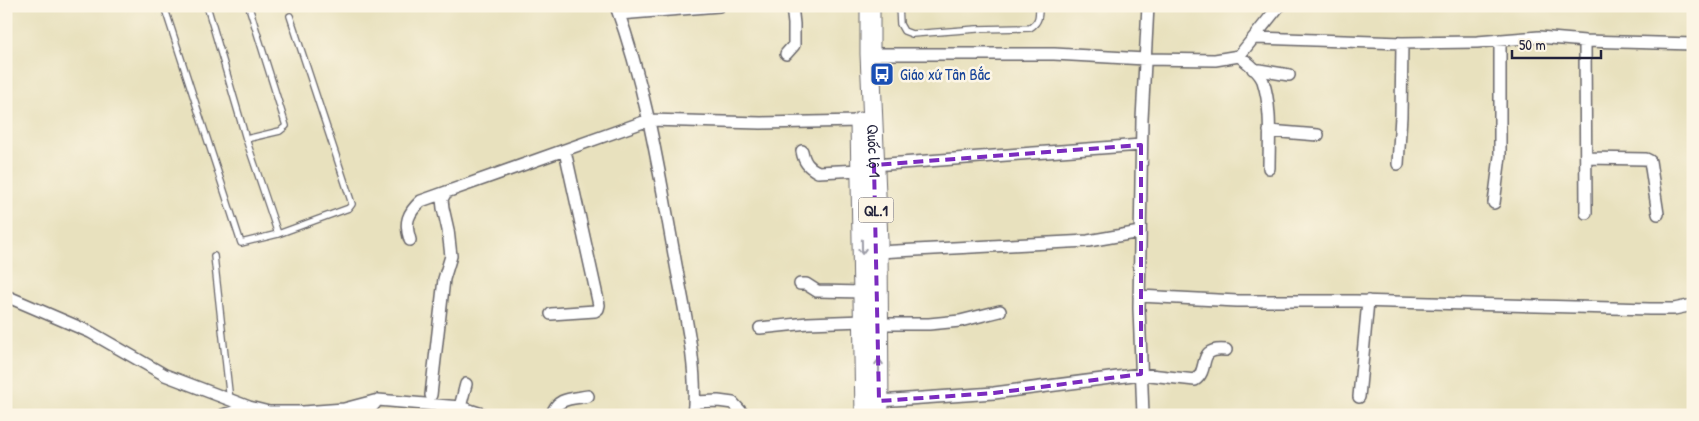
<svg xmlns="http://www.w3.org/2000/svg" width="1699" height="421" font-family="'Patrick Hand',sans-serif">
  <rect width="100%" height="100%" fill="#fcf5e5"/>
  <filter id="ink" filterUnits="userSpaceOnUse"><feTurbulence type="fractalNoise" baseFrequency=".02" numOctaves="2"/><feDisplacementMap in="SourceGraphic" scale="10" xChannelSelector="R" yChannelSelector="G"/><feConvolveMatrix kernelMatrix="1 2 1 2 8 2 1 2 1" color-interpolation-filters="sRGB"/></filter>
  <filter id="wash" filterUnits="userSpaceOnUse"><feTurbulence type="fractalNoise" baseFrequency=".0096" numOctaves="4" result="noise"/><feDisplacementMap in="SourceGraphic" scale="20" xChannelSelector="R" yChannelSelector="G"/><feGaussianBlur stdDeviation="1.12" result="paint"/><feColorMatrix in="noise" values="0 0 0 0 0 0 0 0 0 0 0 0 0 0 0 0 0 1.4 0 .05"/><feComposite in="paint" operator="in"/></filter>
  <g filter="url(#wash)">
    <rect width="100%" height="100%" fill="#e8e1be"/>
  </g>
  <g filter="url(#ink)">
    <g fill="none" stroke-linecap="round" stroke-linejoin="round">
      <g stroke="#676569" stroke-width="8">
        <path id="service" d="M 164,6 L 241,243 L 278,234 L 349,208 L 352,204 L 290,16
          M 207,6 L 246,139 L 278,234
          M 899,6 L 900,24 L 904,31 L 912,34 L 977,29 L 1030,28 C 1039,22 1039,17 1039,6
          M 246,139 L 280,131 L 286,126 L 249,7
          M 214,256 L 230,401"/>
      </g>
      <g stroke="#676569" stroke-width="14">
        <path id="minor" d="M 616,6 C 647,90 660,177 676,265 C 684,309 699,371 693,415
          M 619,14 L 719,6
          M 1255,38 L 1402,43 L 1477,42 L 1539,37 L 1585,41 L 1586,213
          M 1585,41 L 1693,44
          M 786,54 L 794,45 L 794,24 L 792,6
          M 870,54 L 1054,54 L 1145,59 L 1215,60 L 1239,56 L 1279,6
          M 1239,56 C 1247,62 1259,71 1263,81 C 1272,109 1269,140 1269,168
          M 1253,69 L 1289,75
          M 1269,131 L 1318,135
          M 802,151 C 804,162 808,167 818,172 L 861,170
          M 1586,158 L 1646,159 L 1650,161 L 1658,214
          M 1398,164 L 1401,116 L 1402,43
          M 874,165 L 1141,145
          M 1494,203 L 1500,156 L 1500,40
          M 410,240 C 404,222 408,213 421,201 L 649,120 L 761,123 L 860,121
          M 878,252 L 1088,241 L 1140,232
          M 800,284 L 806,284 L 817,291 L 863,292
          M 6,296 L 90,332 L 165,375 L 249,407 L 269,412 L 303,412 L 344,409 L 378,400 L 460,407 L 485,415
          M 1139,296 L 1237,301 L 1356,301 L 1650,309 L 1674,309 L 1693,305
          M 551,314 L 595,311 L 598,309 L 599,305 L 565,151
          M 880,324 L 929,324 L 960,321 L 1000,311
          M 760,328 L 808,323 L 863,321
          M 431,395 L 444,279 L 451,256 L 448,230 L 443,208 L 442,199 L 446,192
          M 1359,397 L 1368,301
          M 879,401 L 994,393 L 1141,374 L 1195,380 C 1211,369 1195,347 1226,350
          M 694,402 L 718,401 L 733,403 L 744,415
          M 460,407 L 466,384
          M 223,415 L 249,407
          M 365,415 L 378,400
          M 552,415 C 556,397 573,399 588,396
          M 1143,415 L 1139,308 L 1142,119 L 1148,6"/>
      </g>
      <g stroke="#676569" stroke-width="21">
        <g id="trunk">
          <path id="s1" d="M 870,6 L 870,54 L 878,241 L 879,415"/>
          <path d="M 860,122 L 865,415"/>
        </g>
      </g>
      <use href="#service" stroke="#fff" stroke-width="5.5"/>
      <use href="#minor" stroke="#fff" stroke-width="11"/>
      <use href="#trunk" stroke="#fff" stroke-width="19"/>
    </g>
    <defs><path id="oneway-shaft" d="M-6 0H5M1.5-3L5.5 0L1.5 3" fill="none" stroke-width="1.6" stroke-linecap="round" stroke-linejoin="round" transform="scale(1.25)"/></defs>
    <g stroke="#9c9ca7">
      <use href="#oneway-shaft" transform="translate(862 247) rotate(89)"/>
      <use href="#oneway-shaft" transform="translate(879 366) rotate(-90)"/>
    </g>
  </g>
  <path fill="none" stroke="#7b2cbf" stroke-width="4" stroke-dasharray="10 6" stroke-linejoin="round" d="M 1141,145 L 1141,374 L 994,393 L 879,401 L 874,165 Z"/>
  <defs>
    <g id="bus-square" transform="scale(1.25)"><rect x="-9" y="-9" width="18" height="18" rx="4" fill="#1a4fb4" stroke="#fcf5e5"/><path d="M-5-6H5V4H4V6H2V4H-2V6H-4V4H-5ZM-3.5-4V0h7V-4ZM-3.5 1.2v1.5H-2V1.2ZM2 1.2v1.5H3.5V1.2Z" fill="#fff"/></g>
  </defs>
  <g fill-rule="evenodd">
    <use href="#bus-square" x="882" y="74"/>
  </g>
  <g text-anchor="middle" dominant-baseline="central" stroke-width="5" stroke-linejoin="round" paint-order="stroke">
    <rect fill="#fcf5e5" stroke="#63616e" stroke-width="1" x="858.5" y="197.5" width="35" height="25" rx="4"/>
    <g font-size="15" font-weight="bold" fill="#22223b">
      <text x="876" y="210">QL.1</text>
    </g>
    <g font-size="16" fill="#164399" stroke="#fcf5e5" text-anchor="start">
      <text x="900" y="74">Giáo xứ Tân Bắc</text>
    </g>
    <g font-size="16" fill="#22223b" stroke="#fcf5e5">
      <text stroke="none"><textPath href="#s1" startOffset="145">Quốc lộ 1</textPath></text>
    </g>
  </g>
  <rect width="1699" height="421" fill="none" stroke="#fcf5e5" stroke-width="25"/>
  <path d="M1512 50v8h89v-8" fill="none" stroke="#22223b" stroke-width="2.5"/>
  <text x="1519" y="50" font-size="15" fill="#22223b" stroke="#fcf5e5" stroke-width="4" paint-order="stroke">50 m</text>
</svg>
